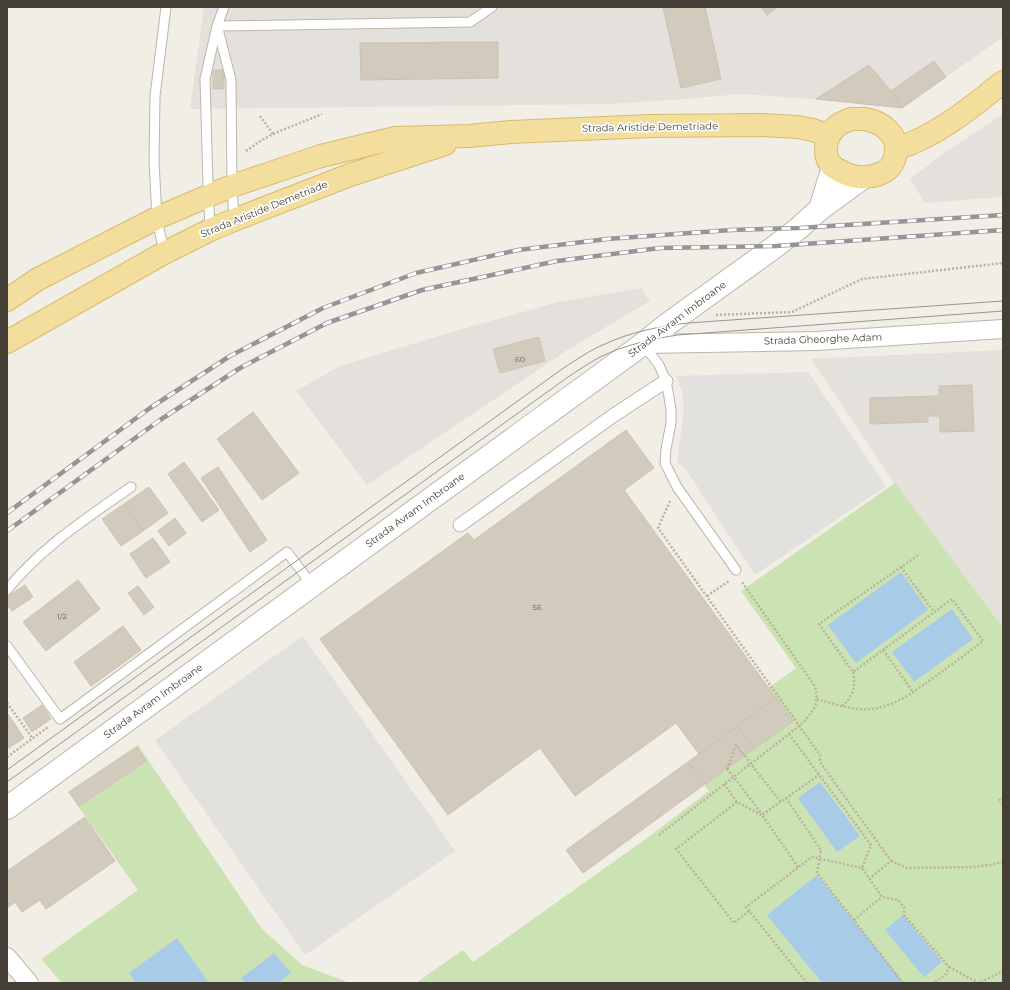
<svg xmlns="http://www.w3.org/2000/svg" width="1010" height="990" font-family="Montserrat,sans-serif">
  <rect width="100%" height="100%" fill="#f1eee6"/>
  <path fill="#e4e0db" d="M 204,7 L 1003,7 L 1003,37 L 902,108 L 826,100 L 741,94 L 685,99 L 610,104 L 190,109 Z
    M 1003,114 L 1003,197 L 925,203 L 910,179 L 944,153 Z
    M 641,288 L 650,301 L 566,351 L 367,485 L 296,391 L 340,366 L 452,332 L 558,302 Z
    M 1003,350 L 1003,628 L 895,484 L 811,359 Z"/>
  <path fill="#cbe2b3" d="M 895,483 L 1003,628 L 1003,982 L 1001,983 L 416,983 L 463,950 L 473,962 L 647,838 L 709,791 L 688,762 L 776,699 L 768,688 L 796,668 L 741,591 Z
    M 138,745 L 261,928 L 302,965 L 350,983 L 62,983 L 41,959 L 138,890 L 68,792 Z"/>
  <path fill="#e3e1de" d="M 976,355 L 976,379 L 852,383 L 841,363 Z
    M 808,372 L 886,486 L 755,575 L 685,468 L 677,463 L 684,408 L 682,391 L 676,376 Z
    M 303,636 L 455,851 L 305,955 L 155,740 Z"/>
  <path fill="#a8cce8" d="M 901,572 L 928,610 L 856,663 L 828,625 Z
    M 952,609 L 973,639 L 914,682 L 892,652 Z
    M 820,782 L 860,836 L 837,852 L 798,798 Z
    M 817,875 L 904,983 L 822,983 L 767,915 Z
    M 903,915 L 942,962 L 924,977 L 885,930 Z
    M 177,938 L 209,983 L 136,983 L 129,973 Z
    M 274,953 L 291,973 L 278,983 L 245,983 L 241,978 Z"/>
  <path fill="#d2cabd" stroke="#ccc2b1" d="M 663,7 L 705,7 L 721,79 L 681,88 Z
    M 761,7 L 778,7 L 767,15 Z
    M 498,42 L 498,78 L 361,80 L 360,43 Z
    M 934,61 L 946,77 L 902,108 L 891,91 Z
    M 869,65 L 891,91 L 902,108 L 816,99 Z
    M 213,70 L 224,70 L 224,89 L 213,89 Z
    M 539,337 L 545,361 L 500,373 L 493,349 Z
    M 972,385 L 974,431 L 940,432 L 940,416 L 928,416 L 928,422 L 870,424 L 870,398 L 939,396 L 939,386 Z
    M 253,412 L 299,473 L 262,500 L 217,439 Z
    M 626,430 L 654,468 L 624,490 L 776,698 L 699,754 L 676,723 L 575,796 L 540,748 L 448,815 L 320,639 L 468,533 L 474,540 Z
    M 184,462 L 219,510 L 202,522 L 168,474 Z
    M 218,467 L 267,540 L 250,552 L 201,478 Z
    M 149,487 L 168,513 L 143,531 L 124,504 Z
    M 124,504 L 143,531 L 121,546 L 102,519 Z
    M 175,518 L 186,533 L 169,546 L 158,531 Z
    M 153,538 L 170,562 L 146,578 L 130,554 Z
    M 78,580 L 100,609 L 46,651 L 23,622 Z
    M 25,585 L 33,597 L 12,611 L 7,604 L 7,597 Z
    M 138,586 L 154,607 L 144,615 L 128,593 Z
    M 123,626 L 141,650 L 91,686 L 74,662 Z
    M 776,698 L 793,721 L 754,749 L 737,726 Z
    M 42,705 L 51,719 L 32,732 L 23,718 Z
    M 7,714 L 8,714 L 24,738 L 7,749 Z
    M 737,726 L 754,749 L 705,784 L 688,762 Z
    M 137,747 L 146,761 L 79,806 L 69,792 Z
    M 688,762 L 705,784 L 583,873 L 566,850 Z
    M 85,817 L 115,861 L 46,909 L 40,900 L 22,912 L 15,902 L 7,908 L 7,871 Z"/>
  <g fill="none" stroke-linecap="round" stroke-linejoin="round">
    <g stroke="#bcb6aa" stroke-width="11">
      <path id="service" d="M 217,26 L 470,22 L 492,7
        M 218,29 L 231,80 L 232,186 L 234,220
        M 210,230 L 208,184 L 205,79 L 217,26 L 224,7
        M 164,253 L 157,218 L 154,161 L 155,96 L 166,7
        M 643,344 L 659,365 L 666,381 L 669,397 L 671,409 L 671,423 L 666,449 L 665,463 L 677,487 L 736,570
        M 7,590 C 40,548 87,518 131,487
        M 7,646 L 60,719 L 287,552 L 312,585"/>
    </g>
    <g stroke="#bcb6aa" stroke-width="15">
      <path id="pedestrian" d="M 460,525 L 614,415 L 666,381"/>
    </g>
    <g stroke="#bcb6aa" stroke-width="20">
      <path id="minor" d="M 643,344 L 816,341 L 1003,329
        M 7,957 L 29,983"/>
    </g>
    <g stroke="#bcb6aa" stroke-width="24">
      <path id="tertiary" d="M 820,209 L 833,167
        M 7,808 L 643,344 L 665,326 L 776,246 L 799,228 L 820,209 L 864,177"/>
    </g>
    <g stroke="#d7bb6e" stroke-width="24">
      <path id="primary" d="M 851,119 C 855,119 860,119 864,119 C 880,121 899,134 896,153 C 895,158 894,163 890,167 C 882,176 864,179 852,176 C 847,175 843,172 838,170 C 837,169 834,168 833,167 C 822,157 825,137 835,128 C 839,123 846,121 851,119 Z
        M 897,148 C 902,146 909,145 914,142 C 947,128 975,104 1003,82
        M 7,300 L 38,279 L 157,218 L 208,196 L 232,186 L 321,156 L 395,138 L 469,136 L 511,132 L 650,126 L 760,125 L 798,127 L 813,130 L 829,136
        M 7,342 L 164,253 L 210,230 L 234,220 L 350,175 L 445,144"/>
    </g>
    <path stroke="#bcb29d" stroke-width="2.5" stroke-dasharray="2 2" stroke-linecap="butt" d="M 260,116 L 273,134
      M 246,151 L 262,140 L 273,134 L 322,114
      M 716,315 L 792,312 L 862,279 L 1003,263
      M 670,501 L 658,528 L 820,755 L 820,762 L 891,861 L 869,879
      M 901,567 L 934,612
      M 707,596 L 729,581
      M 883,650 L 913,692
      M 817,699 C 834,704 854,711 871,709 C 897,706 916,690 936,676 C 952,664 968,653 983,641 L 952,599 L 853,672 L 819,624 L 920,554
      M 7,703 L 33,739
      M 842,706 C 853,697 856,686 853,672
      M 789,734 L 871,845 L 862,868
      M 7,757 L 48,727
      M 727,769 L 736,745 L 745,756
      M 757,772 L 781,802
      M 724,784 L 737,802
      M 740,785 L 761,813
      M 786,798 L 821,850 L 817,873 L 903,983
      M 999,799 L 1003,804
      M 659,835 L 789,734 C 805,721 824,707 814,685 L 742,582
      M 891,861 L 907,868 L 974,867 L 990,865 L 1003,862
      M 798,867 L 762,815 L 819,775
      M 749,911 L 734,923 L 676,849 L 737,802 L 762,815
      M 854,920 L 882,897
      M 949,967 L 979,983 L 1003,971
      M 807,983 L 746,907 L 812,857 L 862,868 L 882,897 L 898,900 L 904,907 L 904,915 L 949,967 L 946,974 L 934,983"/>
    <use href="#service" stroke="#fff" stroke-width="9"/>
    <use href="#pedestrian" stroke="#fff" stroke-width="13"/>
    <use href="#minor" stroke="#fff" stroke-width="18"/>
    <use href="#tertiary" stroke="#fff" stroke-width="22"/>
    <use href="#primary" stroke="#f4de9d" stroke-width="22"/>
    <path stroke="#959595" stroke-width="1" d="M 7,770 L 562,369 C 576,360 590,350 605,344 C 631,332 660,326 688,323 L 1003,301
      M 7,782 L 568,377 C 579,370 589,363 600,357 C 625,345 651,339 678,335 L 1003,311"/>
    <g stroke="#959595" stroke-width="4.5">
      <path id="rail" d="M 7,513 L 150,408 L 230,356 L 323,308 L 416,273 L 518,250 L 607,239 L 731,230 L 799,228 L 1003,215
        M 7,531 L 160,420 L 240,368 L 327,323 L 422,290 L 557,261 L 660,248 L 776,246 L 1003,230"/>
    </g>
    <use href="#rail" stroke="#fff" stroke-width="3" stroke-dasharray="9" stroke-linecap="butt"/>
    <path stroke="#bcb29d" stroke-width="2.5" stroke-dasharray="2 2" stroke-linecap="butt" d="M 745,756 L 757,772
      M 727,769 L 740,785"/>
  </g>
  <g text-anchor="middle" dominant-baseline="central" stroke-width="3.5" stroke-linejoin="round" paint-order="stroke">
    <g font-size="8" fill="#676258">
      <text x="520" y="359">60</text>
      <text x="537" y="607">56</text>
      <text x="62" y="616">1/2</text>
    </g>
    <g font-size="10" fill="#433f36" stroke="#fff">
      <text transform="translate(650 127) rotate(-1)">Strada Aristide Demetriade</text>
      <text transform="translate(264 209) rotate(-22)">Strada Aristide Demetriade</text>
      <text transform="translate(677 319) rotate(-37)">Strada Avram Imbroane</text>
      <text transform="translate(823 339) rotate(-2)">Strada Gheorghe Adam</text>
      <text transform="translate(415 510) rotate(-36)">Strada Avram Imbroane</text>
      <text transform="translate(153 701) rotate(-36)">Strada Avram Imbroane</text>
    </g>
  </g>
  <rect width="1010" height="990" fill="none" stroke="#433f36" stroke-width="16"/>
</svg>
